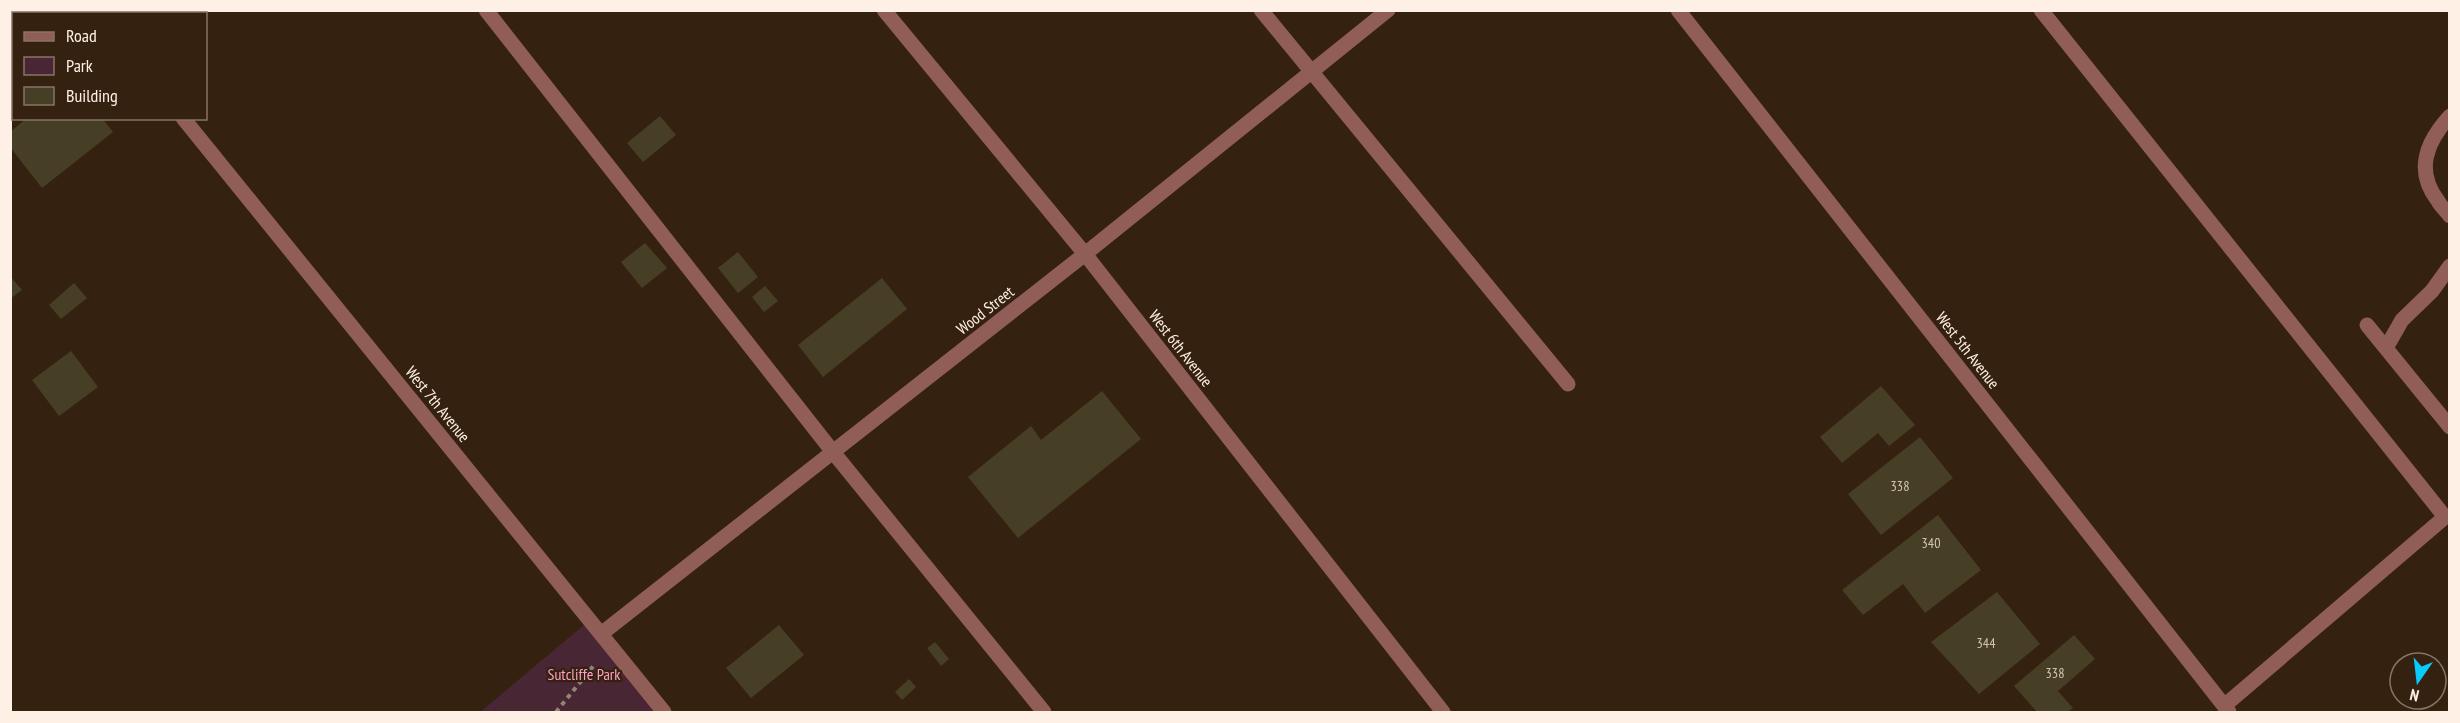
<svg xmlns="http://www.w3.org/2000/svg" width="2460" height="723" font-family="'PT Sans Narrow',sans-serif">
  <rect width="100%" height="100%" fill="#35210f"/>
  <path fill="#482634" d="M 590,620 L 664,712 L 480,712 Z"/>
  <path fill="#473f25" d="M 660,116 L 676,135 L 643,162 L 627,143 Z
    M 27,118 L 102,118 L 113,132 L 42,188 L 10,147 L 10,132 Z
    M 645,243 L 667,268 L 642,288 L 621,262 Z
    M 738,252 L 758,277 L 738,293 L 718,268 Z
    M 10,276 L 22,290 L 10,299 Z
    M 882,278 L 907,309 L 823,377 L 798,345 Z
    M 74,283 L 87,298 L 61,319 L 49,305 Z
    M 765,286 L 778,301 L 764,312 L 752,297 Z
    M 71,351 L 98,387 L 59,416 L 32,380 Z
    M 1881,386 L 1915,425 L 1889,446 L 1878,433 L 1842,463 L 1820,437 Z
    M 1102,391 L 1141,439 L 1018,538 L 968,477 L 1031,426 L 1041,440 Z
    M 1920,437 L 1953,478 L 1881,535 L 1848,494 Z
    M 1938,515 L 1981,570 L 1925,613 L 1903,584 L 1863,615 L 1842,590 Z
    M 1997,592 L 2040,644 L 1979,694 L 1931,642 Z
    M 779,625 L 804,655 L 751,698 L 726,668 Z
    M 2074,635 L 2095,659 L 2058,691 L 2073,708 L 2068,712 L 2037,712 L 2014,686 Z
    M 935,642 L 949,659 L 941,666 L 927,648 Z
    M 909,679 L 916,687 L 902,700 L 895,692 Z"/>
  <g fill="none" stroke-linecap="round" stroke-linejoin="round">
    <path stroke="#958374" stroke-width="4" stroke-dasharray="4.5 4.5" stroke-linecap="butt" d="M 556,712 L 595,664"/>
    <path stroke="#905d57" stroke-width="15" d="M 486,10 L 833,452 L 1044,712
      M 884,10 L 1085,254 L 1443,712
      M 1261,10 L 1568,384
      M 1678,10 L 2229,712
      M 2041,10 L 2445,517 L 2224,706
      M 86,14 L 89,10
      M 10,71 L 14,69
      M 2450,116 C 2426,142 2415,171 2438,201 C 2441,207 2446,210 2450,216
      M 183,118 L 664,712
      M 2367,325 L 2450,427
      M 2386,348 L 2402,320 L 2432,291 L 2450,266
      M 601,634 L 1085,254 L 1388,10"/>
  </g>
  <g text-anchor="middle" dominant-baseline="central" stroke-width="4.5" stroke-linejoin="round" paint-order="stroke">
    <g font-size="14" fill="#d1c4b5">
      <text x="1900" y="486">338</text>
      <text x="1931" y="543">340</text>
      <text x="1986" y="643">344</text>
      <text x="2055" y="673">338</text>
    </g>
    <g font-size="16" fill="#fff0e5" stroke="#35210f">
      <text transform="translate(985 310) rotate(-38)">Wood Street</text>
      <text transform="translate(1181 348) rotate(52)">West 6th Avenue</text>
      <text transform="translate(1968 350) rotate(52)">West 5th Avenue</text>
      <text transform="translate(438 404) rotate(51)">West 7th Avenue</text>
    </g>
    <g font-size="16" fill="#fe9fc6" stroke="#35210f">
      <text x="584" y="674">Sutcliffe Park</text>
    </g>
  </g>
  <rect width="2460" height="723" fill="none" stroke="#fff0e5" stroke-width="24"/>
  <rect x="12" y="12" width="195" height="108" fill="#35210f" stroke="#867465" stroke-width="1.5"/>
  <rect x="24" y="32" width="30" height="9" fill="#905d57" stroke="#867465" stroke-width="1.5"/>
  <text x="66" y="42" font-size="18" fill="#fff0e5">Road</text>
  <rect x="24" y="57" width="30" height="18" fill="#482634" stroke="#867465" stroke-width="1.5"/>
  <text x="66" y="72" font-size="18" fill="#fff0e5">Park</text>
  <rect x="24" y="87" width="30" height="18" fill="#473f25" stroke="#867465" stroke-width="1.5"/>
  <text x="66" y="102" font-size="18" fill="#fff0e5">Building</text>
  <g transform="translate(2418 681) rotate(194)"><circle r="28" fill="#35210f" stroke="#867465" stroke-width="1.5"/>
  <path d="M0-4.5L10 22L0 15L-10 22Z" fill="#08cbfa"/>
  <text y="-9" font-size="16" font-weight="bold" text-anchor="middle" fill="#fff0e5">N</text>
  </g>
</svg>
